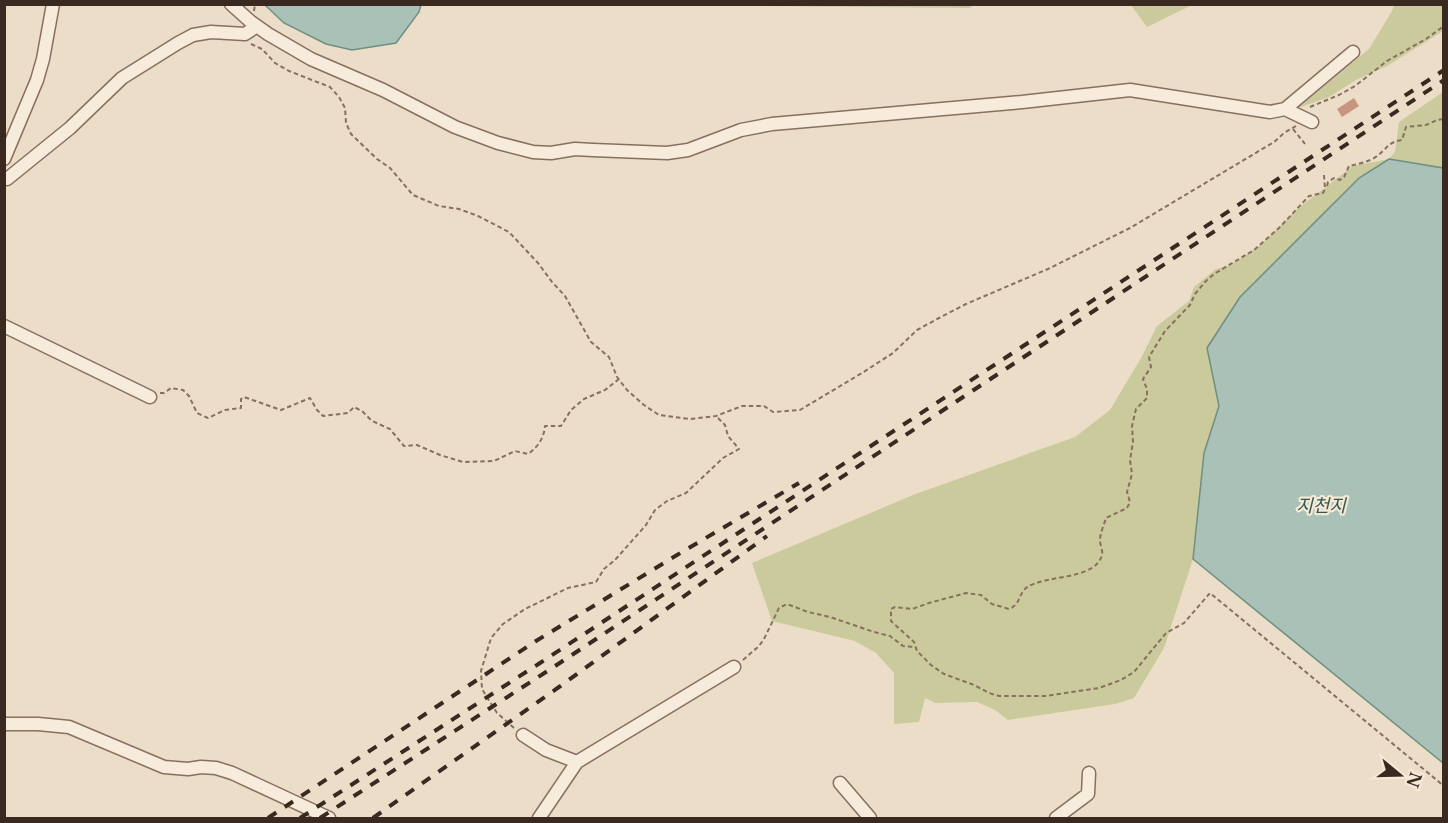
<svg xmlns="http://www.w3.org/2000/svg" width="1448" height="823" font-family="'Libre Baskerville','Noto Sans KR',serif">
  <rect width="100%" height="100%" fill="#ecddc8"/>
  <path fill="#caca9c" d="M 647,5 L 973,5 L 970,8 Z
    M 1131,5 L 1192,5 L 1147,27 Z
    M 1394,5 L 1443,5 L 1443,31 L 1387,66 L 1356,80 L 1329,97 L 1298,108 L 1369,49 L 1392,11 Z
    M 1443,92 L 1443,168 L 1389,159 L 1207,348 L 1219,406 L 1204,453 L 1193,559 L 1164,648 L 1134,698 L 1115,704 L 1008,720 L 995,710 L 977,702 L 935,703 L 925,698 L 919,722 L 894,724 L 894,673 L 876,653 L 855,641 L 772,621 L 752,563 L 913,495 L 1075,437 L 1110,410 L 1141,358 L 1157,326 L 1189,301 L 1194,287 L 1216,269 L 1231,265 L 1262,244 L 1296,210 L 1353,166 L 1389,159 L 1395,152 L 1399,122 Z"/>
  <path fill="#a9c1b7" stroke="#6f8f83" stroke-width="1.5" d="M 265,5 L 421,5 L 419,12 L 396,43 L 352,50 L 326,44 L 284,23 Z
    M 1389,159 L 1443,168 L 1443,763 L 1193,559 L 1204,453 L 1219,406 L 1207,348 L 1240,297 L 1359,178 Z"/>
  <path fill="#c89580" d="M 1354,98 L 1359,106 L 1342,117 L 1337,109 Z"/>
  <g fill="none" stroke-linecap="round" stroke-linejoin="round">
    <g stroke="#886f5e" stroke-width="15">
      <path id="minor" d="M 231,4 L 251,22 L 268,34 L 311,59 L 383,90 L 455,127 L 498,143 L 533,152 L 551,153 L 575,149 L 593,150 L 667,153 L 688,150 L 741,130 L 772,124 L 1022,102 L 1130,90 L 1270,112 L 1285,109 L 1353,52
        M 1285,109 L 1312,122
        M 4,159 L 37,80 L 43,59 L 53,4
        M 4,178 L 7,179 L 70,128 L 122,78 L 178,43 L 193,35 L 211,32 L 245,34 L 257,26
        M 4,326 L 150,397
        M 4,724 L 38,724 L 69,727 L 164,767 L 188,769 L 201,767 L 216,768 L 232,773 L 329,818
        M 523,735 L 546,750 L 577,762
        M 840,783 L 870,818
        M 539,818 L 577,762 L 734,667
        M 1056,818 L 1088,794 L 1089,773"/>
    </g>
    <path stroke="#886f5e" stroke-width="2" stroke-dasharray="4.5 3" stroke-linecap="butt" d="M 254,11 L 255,4
      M 251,44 L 262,49 L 275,63 L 289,71 L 330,87 L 339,97 L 345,108 L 346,123 L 351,134 L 377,159 L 390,168 L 413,195 L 439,206 L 459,209 L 478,216 L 509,232 L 538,263 L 552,282 L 565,296 L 591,342 L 609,357 L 617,377 L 627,390 L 644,405 L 659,415 L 690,419 L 716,416 L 742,406 L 764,406 L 773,412 L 800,410 L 862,373 L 893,353 L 917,330 L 939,318 L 966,304 L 1048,269 L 1130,228 L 1274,142 L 1284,133 L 1296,126
      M 1310,107 L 1339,95 L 1355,86 L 1387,61 L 1426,39 L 1444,26
      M 1293,129 L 1305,144
      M 1324,175 L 1325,189 L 1323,193 L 1309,196 L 1279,228 L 1254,250 L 1214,274 L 1205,282 L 1195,294 L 1190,305 L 1165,331 L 1149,357 L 1151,367 L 1143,379 L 1147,389 L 1147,398 L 1136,409 L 1132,426 L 1133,442 L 1130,460 L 1132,474 L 1127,492 L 1130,502 L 1127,508 L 1106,518 C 1104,525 1100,533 1100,541 C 1100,545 1103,550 1102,555 C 1095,581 1045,574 1026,588 C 1018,595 1021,604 1009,609 L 992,604 L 981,595 L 966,593 L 929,603 L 912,609 L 895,607 L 891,609 L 891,621 L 914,642 L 917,651 L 931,665 L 944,674 L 974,685 L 989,693 L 999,696 L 1045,696 L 1099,688 L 1121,680 L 1134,672 L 1166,633 L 1184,623 L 1210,593 L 1444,786
      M 1327,186 L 1328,182 L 1334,178 L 1340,180 L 1344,177 L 1349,166 C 1358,164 1369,162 1377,156 C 1388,148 1388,142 1402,140 L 1406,127 L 1426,125 L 1437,120 L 1444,119
      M 160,393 L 164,393 L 171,388 L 183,390 L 189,396 L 197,413 L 208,418 L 225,410 L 241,408 L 241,399 L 244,397 L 281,410 L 310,398 L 317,410 L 323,416 L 348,413 L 354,407 L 362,411 L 372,421 L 390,429 L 404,446 L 417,445 L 440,455 L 463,462 L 494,461 L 515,451 L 528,454 C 538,447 544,438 545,426 L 561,426 L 571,410 L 584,399 L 605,390 L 619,379
      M 743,660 L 759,646 L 764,639 L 779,608 L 787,604 L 808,612 L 830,617 L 874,632 L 890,636 L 903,646 L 915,647
      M 514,728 L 497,713 L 482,689 L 481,671 L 491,638 L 503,624 L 525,609 L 568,588 L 596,582 L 604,569 L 615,560 L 646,525 L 655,510 L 667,501 L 686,493 L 723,458 L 739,449 L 728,436 L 725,425 L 716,416"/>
    <use href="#minor" stroke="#f7ebdb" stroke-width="12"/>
    <path stroke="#392921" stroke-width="4" stroke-dasharray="10 10" stroke-linecap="butt" d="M 268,818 L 536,641 L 682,552 L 799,483
      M 300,818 L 540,663 L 1444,70
      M 320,818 L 546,672 L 1444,80
      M 373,818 L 559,687 L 767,536"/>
  </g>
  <g text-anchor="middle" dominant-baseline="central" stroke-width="4.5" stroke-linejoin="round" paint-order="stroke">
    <g font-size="18" font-style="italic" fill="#315850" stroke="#f4e8d7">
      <text x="1321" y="506">지천지</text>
    </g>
  </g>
  <rect width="1448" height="823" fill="none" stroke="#392921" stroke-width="12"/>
  <g transform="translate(1400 775) rotate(109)" stroke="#f4e8d7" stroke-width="4.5" paint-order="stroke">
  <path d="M0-4.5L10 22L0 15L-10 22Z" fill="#392921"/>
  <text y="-9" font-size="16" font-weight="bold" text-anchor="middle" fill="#392921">N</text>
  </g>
</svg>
